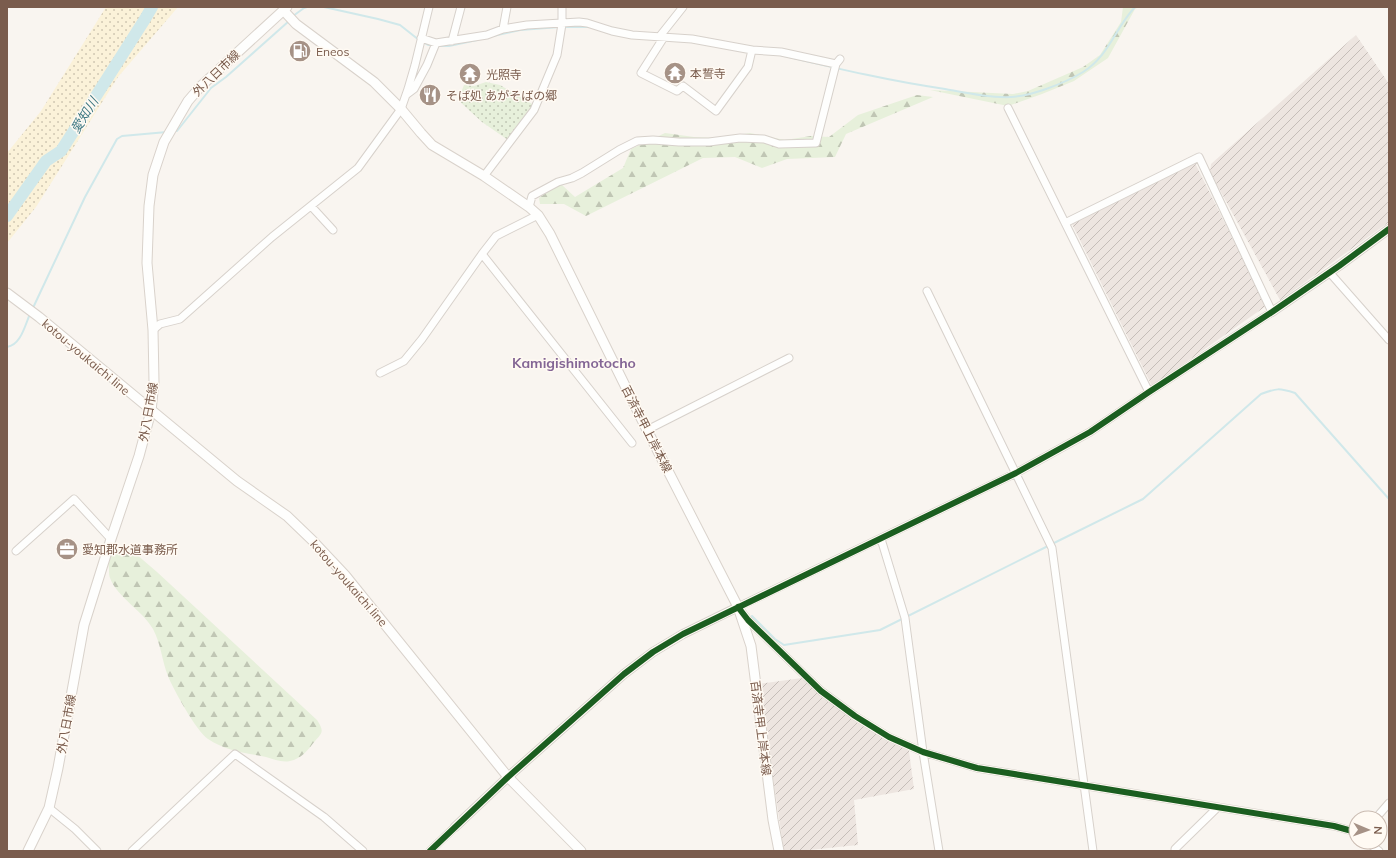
<svg xmlns="http://www.w3.org/2000/svg" width="1396" height="858" font-family="Mulish,'Noto Sans JP',sans-serif">
  <defs>
    <pattern id="industrial-furrows" width="10" height="10" patternUnits="userSpaceOnUse"><rect width="10" height="10" fill="#ede5e0"/><path d="M-1 1l2-2M0 10L10 0M9 11l2-2" fill="none" stroke="#c5bdb8"/></pattern>
    <pattern id="forest-firs" width="22" height="20" patternUnits="userSpaceOnUse"><rect width="22" height="20" fill="#e7f0db"/><path d="M5 1l3.5 6h-7zM16 11l3.5 6h-7z" fill="#c0c6b4"/></pattern>
    <pattern id="sand-dots" width="8" height="8" patternUnits="userSpaceOnUse"><rect width="8" height="8" fill="#fbf2d9"/><path d="M2 2h.1M6 6h.1" fill="none" stroke="#d0c7b2" stroke-width="1.8" stroke-linecap="round"/></pattern>
    <pattern id="park-dots" width="8" height="8" patternUnits="userSpaceOnUse"><rect width="8" height="8" fill="#e7f0db"/><path d="M2 2h.1M6 6h.1" fill="none" stroke="#c0c6b4" stroke-width="1.8" stroke-linecap="round"/></pattern>
  </defs>
  <rect width="100%" height="100%" fill="#f9f5f0"/>
  <path fill="url(#industrial-furrows)" d="M 1356,35 L 1389,84 L 1389,222 L 1280,300 L 1210,172 L 1211,164 Z
    M 1195,163 L 1266,306 L 1152,386 L 1072,224 Z
    M 802,678 L 820,695 L 870,730 L 909,751 L 914,789 L 854,800 L 858,845 L 799,851 L 784,851 L 759,684 Z"/>
  <path fill="url(#forest-firs)" d="M 1123,7 L 1139,7 L 1135,9 L 1108,58 L 1074,81 L 1042,94 L 1008,106 L 930,90 L 1013,94 L 1028,91 L 1083,67 L 1100,55 L 1121,22 Z
    M 917,95 L 933,97 L 846,134 L 835,157 L 787,159 L 762,168 L 735,157 L 703,158 L 586,216 L 564,204 L 540,204 L 539,198 L 556,186 L 562,185 L 575,197 L 623,168 L 631,149 L 665,133 L 694,137 L 717,138 L 750,133 L 785,140 L 811,136 L 829,137 L 858,115 Z
    M 129,548 L 157,572 L 317,720 C 324,731 323,732 315,741 C 308,750 301,759 290,761 C 282,763 274,759 266,757 C 246,753 226,751 208,739 C 197,732 173,689 168,676 C 162,661 161,644 153,629 C 143,611 117,597 110,578 C 109,576 109,572 109,569 C 106,551 113,550 129,548 Z"/>
  <path fill="url(#sand-dots)" d="M 106,7 L 178,7 L 118,77 L 36,207 L 7,243 L 7,153 L 41,111 Z"/>
  <path fill="url(#park-dots)" d="M 486,82 L 500,85 L 532,104 L 532,109 L 508,140 L 482,122 L 458,100 L 464,85 L 474,86 Z"/>
  <g fill="none" stroke-linecap="round" stroke-linejoin="round">
    <path stroke="#d0e8ea" stroke-width="2" d="M 324,7 L 378,19 L 400,25 L 419,40
      M 293,16 L 304,8 L 307,7
      M 564,27 L 590,27
      M 493,36 L 520,30 L 560,27
      M 423,42 L 428,45 L 434,45
      M 440,46 L 449,46 L 477,40
      M 780,55 C 835,68 889,81 945,89 C 967,93 990,98 1011,97 C 1032,96 1065,83 1083,72 C 1109,56 1115,28 1135,7
      M 173,131 L 177,131 L 211,88 L 226,77 L 289,21
      M 32,310 L 85,197 L 117,139 L 122,136 L 167,132
      M 7,347 C 21,345 25,325 30,314
      M 1052,544 L 1143,499 L 1261,394 C 1277,388 1279,388 1295,393 L 1389,499
      M 752,616 L 775,639 L 784,645 L 880,630 L 1048,546"/>
    <path stroke="#d0e8ea" stroke-width="12" d="M 7,216 L 46,161 L 61,151 L 145,19 L 152,7"/>
    <g stroke="#d7d1cb" stroke-width="9">
      <path id="minor" d="M 503,29 L 507,7
        M 660,36 L 683,7
        M 664,37 L 641,73 L 677,91 L 683,86 L 716,111 L 748,67 L 752,50
        M 421,38 L 436,43 L 487,35 L 503,29 L 527,25 L 579,22 L 587,23 L 612,31 L 632,35 L 692,39 L 752,50 L 781,52 L 836,64 L 840,59
        M 452,41 L 461,7
        M 406,95 L 414,89 L 427,65 L 436,43
        M 1008,108 L 1149,392
        M 484,176 L 534,110 L 557,55 L 562,24 L 562,7
        M 311,206 L 333,230
        M 529,207 L 532,196 L 558,182 L 572,178 L 582,173 L 619,150 L 637,141 L 653,140 L 679,142 L 709,142 L 740,138 L 764,139 L 779,144 L 816,143 L 836,64
        M 1065,223 L 1199,157 L 1272,312 L 1149,392 L 1090,432 L 1016,473 L 738,607 L 748,620 L 821,691 L 855,716 L 889,737 L 923,752 L 977,768 L 1334,826 L 1352,831 L 1356,834
        M 482,254 L 632,443
        M 1330,273 L 1389,340
        M 927,291 L 1052,548 L 1093,851
        M 153,330 L 160,324 L 180,319 L 272,237 L 358,168 L 401,109 L 408,89 L 415,65 L 429,7
        M 380,373 L 404,361 L 422,339 L 482,254 L 496,236 L 538,215
        M 647,430 L 789,358
        M 881,539 L 905,618 L 923,752 L 939,851
        M 16,551 L 74,499 L 111,539
        M 49,808 L 75,829 L 97,851
        M 1376,818 L 1389,803
        M 1367,842 L 1379,851
        M 132,851 L 235,754 L 324,817 L 363,851
        M 430,851 L 455,827
        M 1175,851 L 1175,849 L 1218,807"/>
    </g>
    <g stroke="#d7d1cb" stroke-width="10">
      <path id="tertiary" d="M 1272,312 L 1339,266 L 1389,229
        M 455,827 L 508,777 L 624,674 L 653,652 L 683,634 L 738,607"/>
    </g>
    <g stroke="#d9d2cb" stroke-width="11">
      <path id="secondary" d="M 284,11 L 296,24 L 374,82 L 401,109 L 421,133 L 432,145 L 484,176 L 529,207 L 538,215 L 550,234 L 647,430 L 738,607 L 751,646 L 773,820 L 779,851
        M 7,293 L 39,317 L 237,481 L 287,516 L 313,541 L 345,575 L 508,777 L 581,851
        M 28,851 L 49,808 L 58,768 L 84,625 L 111,539 L 139,456 L 151,411 L 154,382 L 153,330 L 147,263 L 149,206 L 153,175 L 164,142 L 188,101 L 201,86 L 287,7"/>
    </g>
    <use href="#minor" stroke="#fefefd" stroke-width="7"/>
    <use href="#tertiary" stroke="#fefefd" stroke-width="8"/>
    <use href="#secondary" stroke="#fefefd" stroke-width="9"/>
    <g stroke="#fffaf3" stroke-width="8">
      <path id="cycleway" d="M 738,607 L 748,620 L 821,691 L 855,716 L 889,737 L 923,752 L 977,768 L 1334,826 L 1352,831 L 1356,834
        M 430,851 L 508,777 L 624,674 L 653,652 L 683,634 L 1016,473 L 1090,432 L 1149,392 L 1272,312 L 1339,266 L 1389,229"/>
    </g>
    <use href="#cycleway" stroke="#1b5e20" stroke-width="6"/>
  </g>
  <defs>
    <g id="fuel-disc" transform="scale(1.15)"><circle r="9.5" fill="#a69286" stroke="#fffaf3"/><path d="M-5.5-6h7V0h2V4h1.3V-2.5L3-4.5l.8-.8L6-3V5H2.5V1h-1V6h-7ZM-4.2-4.7v3.2H.2V-4.7Z" fill="#fff"/></g>
    <g id="temple-disc" transform="scale(1.15)"><circle r="9.5" fill="#a69286" stroke="#fffaf3"/><path d="M0-6L5-2H3V0L6.5 2.5H4V6H1.5V3h-3V6H-4V2.5H-6.5L-3 0V-2H-5Z" fill="#fff"/></g>
    <g id="restaurant-disc" transform="scale(1.15)"><circle r="9.5" fill="#a69286" stroke="#fffaf3"/><path d="M-5-6h1v4h1v-4h1v4h1v-4h1v5L-1.5 .5V6h-2V.5L-5-1ZM5-6V6H3V1.5H1.5Q1.5-4 5-6Z" fill="#fff"/></g>
    <g id="office-disc" transform="scale(1.15)"><circle r="9.5" fill="#a69286" stroke="#fffaf3"/><path d="M-6-3h4V-5.5h4V-3h4V5H-6ZM-1-4.5V-3h2v-1.5ZM-6 0V1H6V0Z" fill="#fff"/></g>
  </defs>
  <g fill-rule="evenodd">
    <use href="#fuel-disc" x="300" y="51"/>
    <use href="#temple-disc" x="675" y="73"/>
    <use href="#temple-disc" x="470" y="74"/>
    <use href="#restaurant-disc" x="430" y="95"/>
    <use href="#office-disc" x="67" y="549"/>
  </g>
  <g text-anchor="middle" dominant-baseline="central" stroke-width="3" stroke-linejoin="round" paint-order="stroke">
    <g font-size="12" fill="#7a5c4d" stroke="#fffaf3" text-anchor="start">
      <text x="316" y="51">Eneos</text>
      <text x="690" y="73">本誓寺</text>
      <text x="486" y="74">光照寺</text>
      <text x="446" y="95">そば処 あがそばの郷</text>
      <text x="82" y="549">愛知郡水道事務所</text>
    </g>
    <g font-size="12" fill="#7a5c4d" stroke="#fffaf3">
      <text transform="translate(216 73) rotate(-44)">外八日市線</text>
      <text transform="translate(86 357) rotate(40)">kotou-youkaichi line</text>
      <text transform="translate(148 412) rotate(-80)">外八日市線</text>
      <text transform="translate(647 429) rotate(63)">百済寺甲上岸本線</text>
      <text transform="translate(349 583) rotate(49)">kotou-youkaichi line</text>
      <text transform="translate(66 724) rotate(-80)">外八日市線</text>
      <text transform="translate(761 728) rotate(83)">百済寺甲上岸本線</text>
    </g>
    <g font-size="13" font-style="italic" fill="#437c86" stroke="#fffaf3">
      <text transform="translate(84 115) rotate(-58)">愛知川</text>
    </g>
    <g font-size="14" font-weight="bold" fill="#846695" stroke="#fffaf3">
      <text x="574" y="363">Kamigishimotocho</text>
    </g>
  </g>
  <rect width="1396" height="858" fill="none" stroke="#7a5c4d" stroke-width="16"/>
  <g transform="translate(1368 830) rotate(92)"><circle r="19" fill="#fffaf3" stroke="#cabbb1"/>
  <path d="M0-3L7 15L0 10L-7 15Z" fill="#a69286"/>
  <text y="-6" font-size="11" font-weight="bold" text-anchor="middle" fill="#7a5c4d">N</text>
  </g>
</svg>
